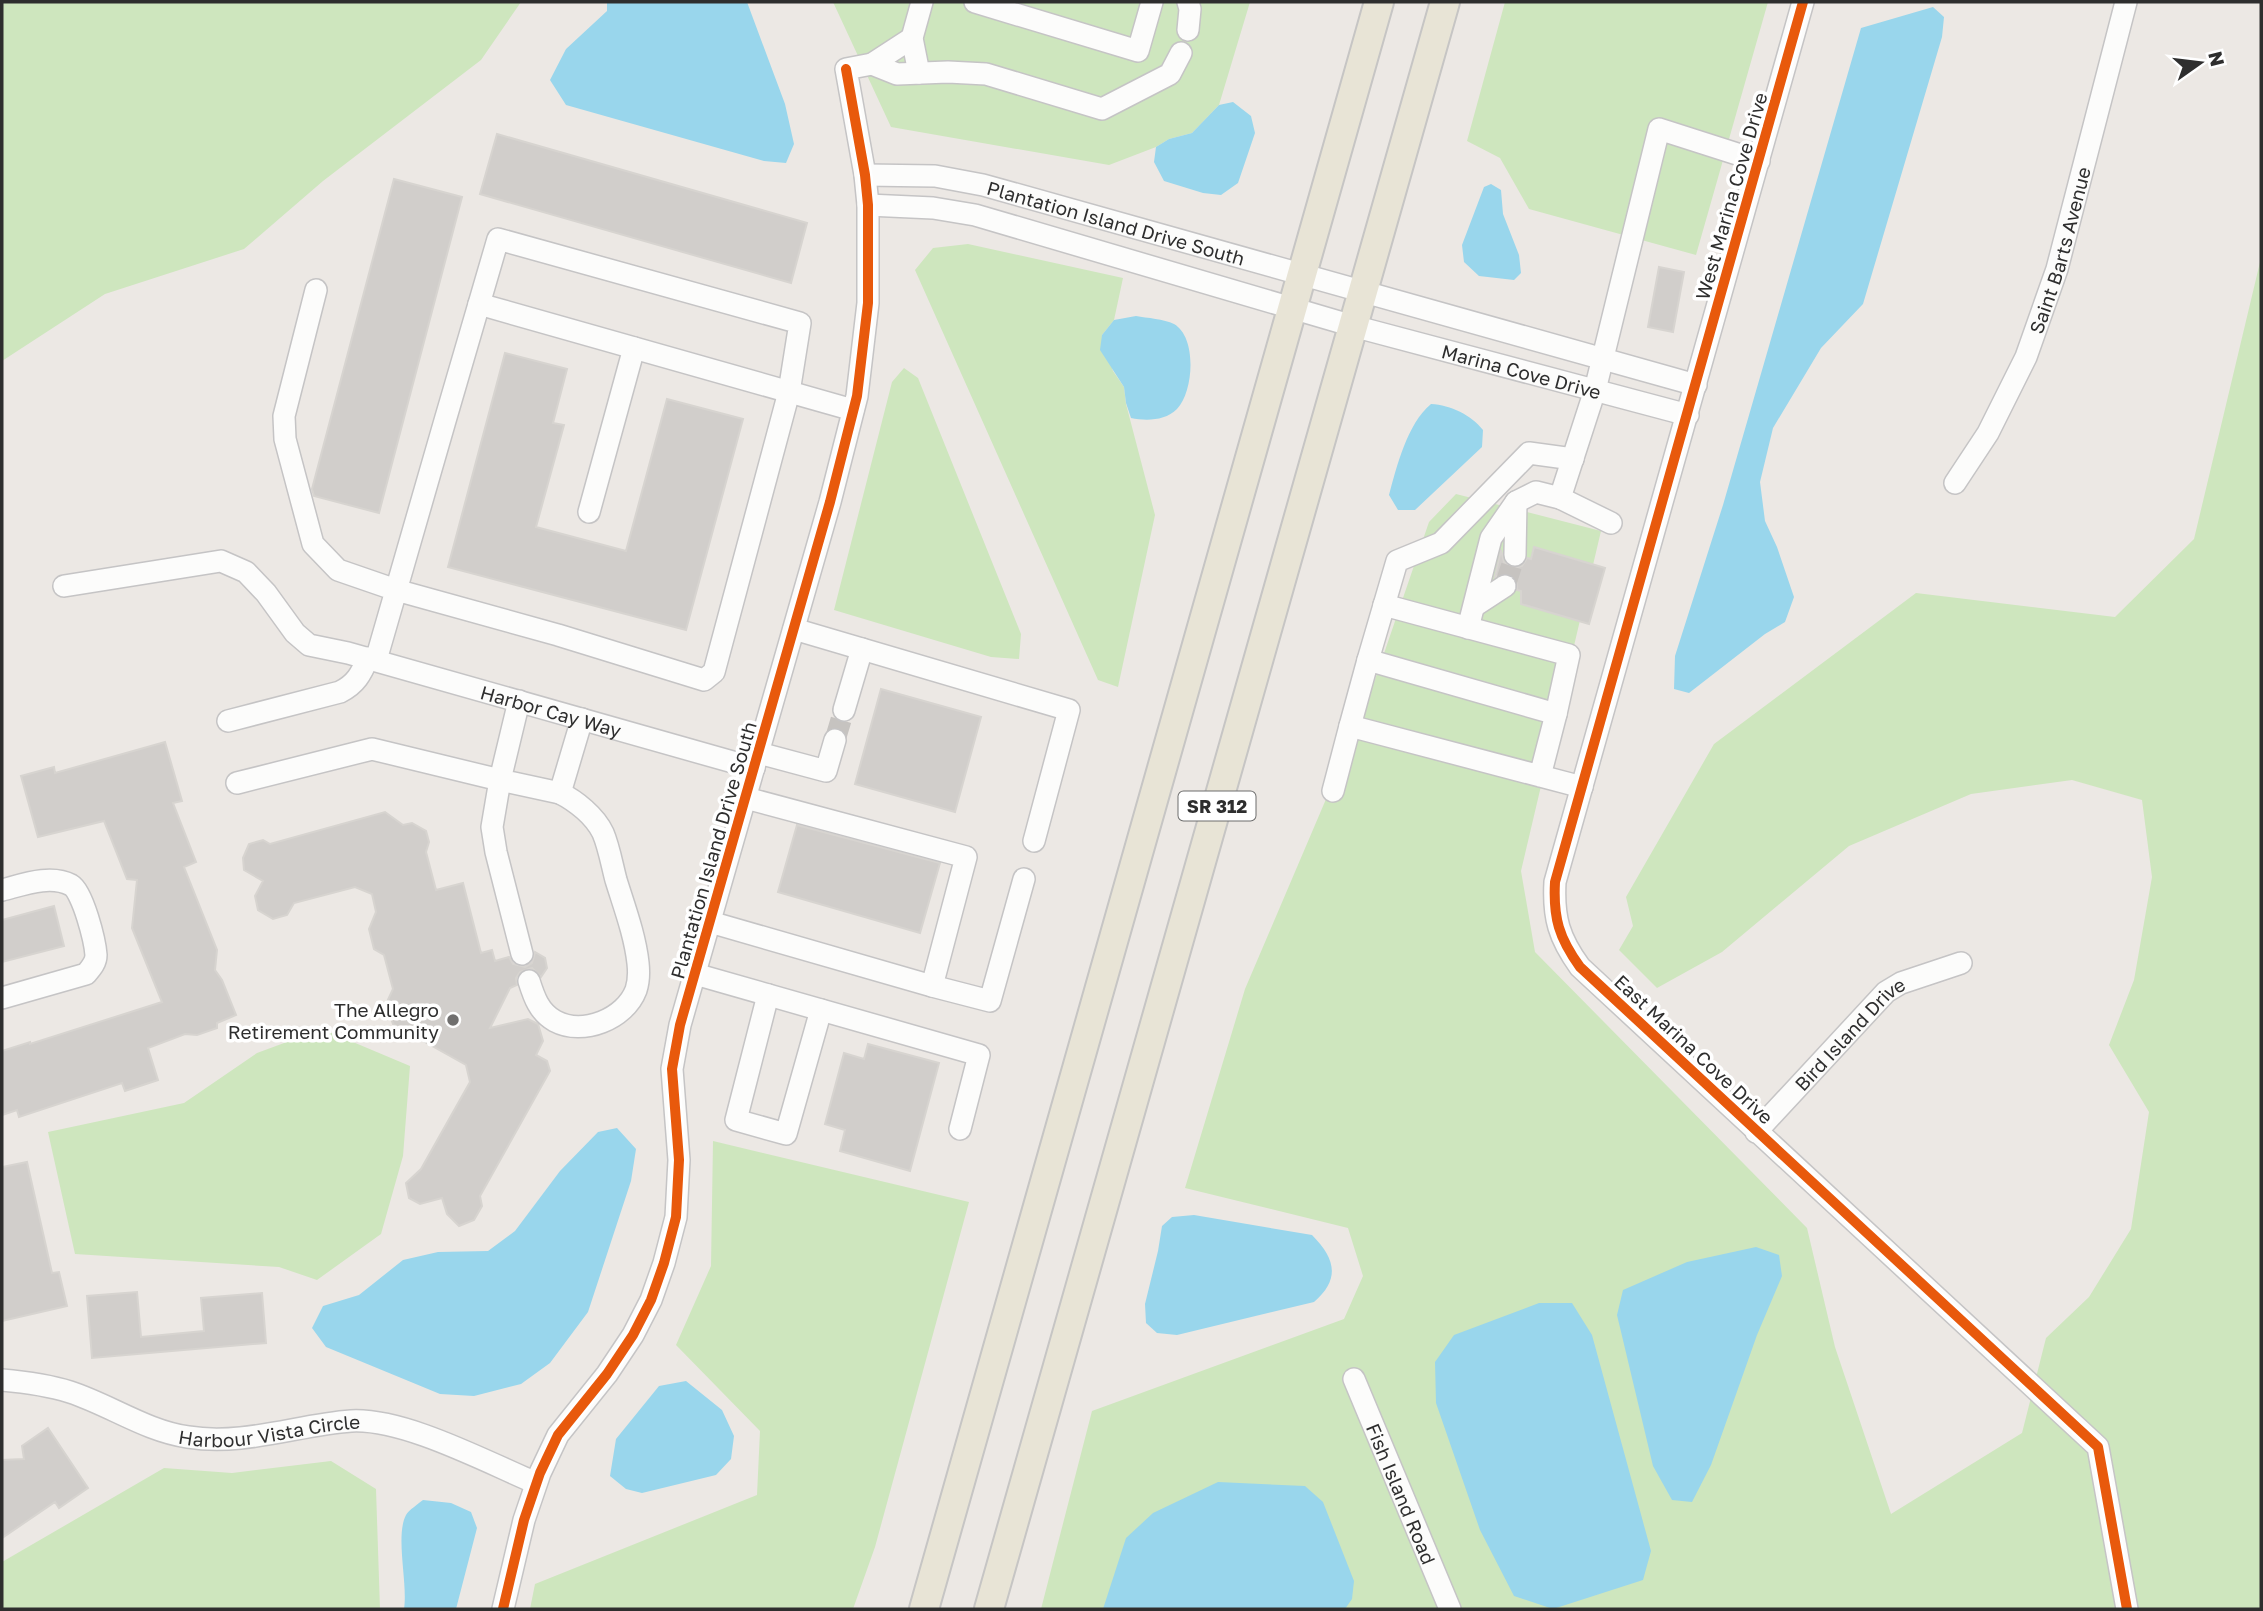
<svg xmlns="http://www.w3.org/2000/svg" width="2263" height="1611" font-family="'Golos Text',sans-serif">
  <rect width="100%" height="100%" fill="#ece8e4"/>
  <path fill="#cee6be" d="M 2,2 L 521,2 L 481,60 L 323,181 L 244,249 L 105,294 L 2,361 Z
    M 833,2 L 1250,2 L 1219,105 L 1192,133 L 1169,139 L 1156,147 L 1109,165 L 891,127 Z
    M 1505,2 L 1768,2 L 1696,255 L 1529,209 L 1500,158 L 1467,141 Z
    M 968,244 L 1123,278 L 1114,320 L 1102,335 L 1113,371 L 1124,387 L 1126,404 L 1155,515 L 1118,687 L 1098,680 L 915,270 L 933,248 Z
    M 2261,258 L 2261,1609 L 1041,1609 L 1092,1411 L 1344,1319 L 1363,1276 L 1348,1228 L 1185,1188 L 1245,989 L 1367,703 L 1429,522 L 1456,494 L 1601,531 L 1521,871 L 1535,952 L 1807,1228 L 1835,1347 L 1891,1514 L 2022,1433 L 2046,1338 L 2089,1297 L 2131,1229 L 2149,1112 L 2109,1045 L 2134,980 L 2152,877 L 2142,800 L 2072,780 L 1971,794 L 1849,846 L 1722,952 L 1657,988 L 1619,950 L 1633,926 L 1626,897 L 1714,744 L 1916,593 L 2115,617 L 2194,539 Z
    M 904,368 L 918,378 L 1021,634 L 1019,659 L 991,657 L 834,610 L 892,382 Z
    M 322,1029 L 410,1066 L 403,1156 L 381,1234 L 317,1280 L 279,1267 L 75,1254 L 48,1132 L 184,1103 L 257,1053 Z
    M 713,1141 L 969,1202 L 875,1547 L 853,1609 L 530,1609 L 535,1584 L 757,1495 L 760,1431 L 676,1345 L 711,1266 Z
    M 331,1461 L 376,1489 L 380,1609 L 2,1609 L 2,1562 L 164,1468 L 232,1473 Z"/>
  <path fill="#99d6ec" d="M 607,2 L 747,2 L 785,104 L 794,144 L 786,163 L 764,161 L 566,105 L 550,80 L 566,49 L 607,11 Z
    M 1933,7 L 1944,17 L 1942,37 L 1863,304 L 1821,348 L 1773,428 L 1760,482 L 1765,521 L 1777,547 L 1794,597 L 1785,622 L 1765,634 L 1689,693 L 1674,689 L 1675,656 L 1723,505 L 1861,28 Z
    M 1233,102 L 1251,116 L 1255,133 L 1238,183 L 1221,195 L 1203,193 L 1164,181 L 1154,162 L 1156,147 L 1169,139 L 1192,133 L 1219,105 Z
    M 1491,184 L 1501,190 L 1503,214 L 1519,255 L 1521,273 L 1514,280 L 1479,276 L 1464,262 L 1462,245 L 1484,187 Z
    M 1136,316 C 1147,318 1164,319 1174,324 C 1197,337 1194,391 1177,409 C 1165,421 1146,421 1131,418 L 1126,403 L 1124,387 L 1100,350 L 1102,335 L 1114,320 Z
    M 1431,404 C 1451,405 1471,415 1483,430 L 1482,447 L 1415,510 L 1398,510 L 1389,495 C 1397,466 1407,424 1431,404 Z
    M 617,1128 L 636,1149 L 631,1181 L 588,1312 L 550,1363 L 521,1384 L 474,1396 L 440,1394 L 326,1347 L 312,1328 L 323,1306 L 359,1295 L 403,1260 L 438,1252 L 488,1251 L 515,1231 L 560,1171 L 598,1132 Z
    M 1194,1215 L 1312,1235 C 1335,1258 1341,1279 1314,1302 L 1177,1335 L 1157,1333 L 1146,1323 L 1145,1304 L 1158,1251 L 1162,1226 L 1172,1217 Z
    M 1756,1247 L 1779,1255 L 1782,1276 L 1757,1335 L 1711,1465 L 1692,1502 L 1672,1500 L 1653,1466 L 1617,1315 L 1623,1290 L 1687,1262 Z
    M 1539,1303 L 1572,1303 L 1592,1335 L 1651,1551 L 1643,1580 L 1553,1609 L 1514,1596 L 1480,1530 L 1436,1403 L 1435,1362 L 1454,1335 Z
    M 686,1381 L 722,1410 L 734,1436 L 731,1459 L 716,1475 L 642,1493 L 626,1489 L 610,1476 L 616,1439 L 659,1386 Z
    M 1218,1482 L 1305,1486 L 1323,1502 L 1354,1581 L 1352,1599 L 1345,1609 L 1103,1609 L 1126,1538 L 1153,1513 Z
    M 423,1500 L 451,1503 L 471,1512 L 477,1528 L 456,1609 L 404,1609 C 408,1584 395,1536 406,1515 C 409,1510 418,1504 423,1500 Z"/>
  <path fill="#d1cecb" stroke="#d7d4d0" stroke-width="2" d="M 497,134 L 807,223 L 791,283 L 480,194 Z
    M 394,179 L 462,197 L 379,513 L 314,496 L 312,489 Z
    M 1659,267 L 1684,272 L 1673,332 L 1648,327 Z
    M 505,353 L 567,369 L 553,423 L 564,425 L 536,527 L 626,551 L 667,399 L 743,419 L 686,630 L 448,567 Z
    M 1534,547 L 1605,568 L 1589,624 L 1521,604 L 1521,591 L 1517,590 L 1516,578 L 1505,573 L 1495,577 L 1501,550 L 1504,562 L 1515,568 L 1522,566 L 1527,558 L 1531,559 Z
    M 881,689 L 981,717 L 955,812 L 855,784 Z
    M 165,742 L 182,801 L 173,803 L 196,862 L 184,867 L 217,950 L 215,970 L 222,980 L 236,1015 L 217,1023 L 217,1028 L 197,1035 L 185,1034 L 148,1048 L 158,1080 L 125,1091 L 122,1083 L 19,1117 L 17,1110 L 2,1115 L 2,1051 L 30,1042 L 30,1044 L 162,1002 L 132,928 L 137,880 L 127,879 L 104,821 L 38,837 L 21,776 L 54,767 L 55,773 Z
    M 385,812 L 403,825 L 412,823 L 426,831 L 429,842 L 426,852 L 436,890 L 463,883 L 481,953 L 492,950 L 495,961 L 509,957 L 513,964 L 525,967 L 532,963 L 535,952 L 545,958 L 547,968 L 541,977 L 532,968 L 520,972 L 516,978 L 517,985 L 510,988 L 490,1028 L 528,1019 L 538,1024 L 543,1041 L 536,1055 L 547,1061 L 550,1071 L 480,1196 L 482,1206 L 474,1220 L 459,1226 L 447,1214 L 442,1198 L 420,1204 L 409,1198 L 406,1183 L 421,1169 L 470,1082 L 466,1065 L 393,1024 L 386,1004 L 393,989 L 384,955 L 374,949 L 369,929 L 376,912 L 372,894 L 355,887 L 294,903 L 287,915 L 273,919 L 258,910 L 255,896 L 263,881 L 244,870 L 243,858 L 249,844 L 263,840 L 270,844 Z
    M 797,825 L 940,863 L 920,933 L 778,892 Z
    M 54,906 L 64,946 L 2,962 L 2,920 Z
    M 868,1044 L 939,1063 L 910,1171 L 840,1151 L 845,1130 L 825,1124 L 844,1053 L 864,1059 Z
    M 27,1162 L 52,1273 L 59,1272 L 67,1306 L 2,1321 L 2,1167 Z
    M 137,1292 L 141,1337 L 204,1331 L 201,1298 L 262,1293 L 266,1343 L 92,1358 L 87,1296 Z
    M 48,1428 L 88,1488 L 59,1508 L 55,1502 L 2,1538 L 2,1460 L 24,1459 L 22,1446 Z"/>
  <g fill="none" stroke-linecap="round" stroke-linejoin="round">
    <path stroke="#c6c3c0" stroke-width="21" stroke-dasharray="21 10" stroke-linecap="butt" d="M 1505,586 L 1515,555
      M 835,740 L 844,710"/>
    <g stroke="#c5c4c5" stroke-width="24">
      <g id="minor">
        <path d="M 975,2 L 1138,51 L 1152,2"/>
        <path d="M 1188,2 L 1190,9 L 1188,30"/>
        <path d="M 1803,2 L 1555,882 C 1553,918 1559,938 1580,967 L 2098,1447 L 2127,1609"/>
        <path d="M 872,64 L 897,74 L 948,72 L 986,74 L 1102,109 L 1170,74 L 1181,53"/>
        <path d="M 919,73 L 912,38 L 922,2"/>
        <path id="s1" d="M 865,175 L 935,176 L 983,185 L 1696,385"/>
        <path id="s2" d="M 868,205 L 933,208 L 975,215 L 1353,326 L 1688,415"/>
        <path d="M 316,290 L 284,416 L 285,439 L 313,544 L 338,570 L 396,590 L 558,635 L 704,680 L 714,672 L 789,392 L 800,323 L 498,239 C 457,379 416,520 376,660"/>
        <path d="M 479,304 L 853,410"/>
        <path id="s3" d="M 1955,483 L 1988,433 L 2026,357 L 2057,269 L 2126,2"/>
        <path d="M 1560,498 L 1595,390 L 1659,129 L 1759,161"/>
        <path d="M 589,512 L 634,348"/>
        <path d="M 1515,555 L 1516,502"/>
        <path id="s4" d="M 64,586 L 221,561 L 246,572 L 266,593 L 295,633 L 309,645 L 348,653 L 754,768"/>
        <path d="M 1384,605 L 1569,655 L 1556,714"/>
        <path d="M 1476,605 L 1505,586"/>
        <path d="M 1468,628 L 1491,538 L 1516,502 L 1536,492 L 1560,498 L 1611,523"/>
        <path d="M 794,629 L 1069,710 L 1034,841"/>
        <path d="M 1368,660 L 1397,561 L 1441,543 L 1529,453 L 1573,459"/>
        <path d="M 519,701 L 500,780 L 560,793 L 582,719"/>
        <path d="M 844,710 L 862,649"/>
        <path d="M 228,721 L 340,692 C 356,684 361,674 368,658"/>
        <path d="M 759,753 L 826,771 L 835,740"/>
        <path d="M 1540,776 L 1556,714 L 1368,660 L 1350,726 L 1582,787"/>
        <path d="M 237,783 L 372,749 L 500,780 L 492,827 L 496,852 L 522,954"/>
        <path d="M 1333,791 L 1350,726"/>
        <path d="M 746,798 L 966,857 L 932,986 L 990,1001 L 1024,879"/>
        <path d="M 2,890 C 22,885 50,874 71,885 C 83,892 95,941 96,955 C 96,963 91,968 86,974 L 2,998"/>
        <path d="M 710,922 L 932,986"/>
        <path d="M 695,974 L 979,1055 L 960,1129"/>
        <path d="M 529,981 C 534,997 539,1012 555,1021 C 583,1036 625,1019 636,990 C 639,981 639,972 638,963 C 635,935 624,906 616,880 C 612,865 609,847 603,833 C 595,816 576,801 560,793"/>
        <path d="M 768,995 L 736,1120 L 786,1134 L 821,1010"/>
        <path id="s5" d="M 1756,1132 L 1886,992 L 1901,983 L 1961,963"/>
        <path id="s6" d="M 1354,1379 L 1450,1609"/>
        <path id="s7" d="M 2,1380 C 25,1382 48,1385 70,1392 C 110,1405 146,1431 188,1437 C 243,1446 297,1425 351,1421 C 404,1418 486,1462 536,1483"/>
        <path d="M 503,1609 L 524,1520 L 540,1473 L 558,1435 L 607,1374 L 633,1335 L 651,1300 L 664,1263 L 676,1217 L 679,1160 L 672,1069 L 680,1025 L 830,502 L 857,396 L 868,303 L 868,205 L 865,175 L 846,69 L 872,64 L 912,38"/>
      </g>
    </g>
    <g stroke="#c6c5c4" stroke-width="32">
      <path id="major" d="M 924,1609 L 1379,2
        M 989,1609 L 1445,2"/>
    </g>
    <use href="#minor" stroke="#fcfcfb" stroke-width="21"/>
    <use href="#major" stroke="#e8e4d6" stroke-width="28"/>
    <g stroke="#fff" stroke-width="15">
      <path id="cycleway" d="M 1803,2 L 1555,882 C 1553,918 1559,938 1580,967 L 2098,1447 L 2127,1609
        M 503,1609 L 524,1520 L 540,1473 L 558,1435 L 607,1374 L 633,1335 L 651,1300 L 664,1263 L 676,1217 L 679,1160 L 672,1069 L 680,1025 L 830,502 L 857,396 L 868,303 L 868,205 L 865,175 L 846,69"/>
    </g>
    <use href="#cycleway" stroke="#e8590c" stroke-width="10"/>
  </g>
  <circle fill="#706f6e" stroke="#fff" stroke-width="2.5" cx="453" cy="1020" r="7"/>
  <g text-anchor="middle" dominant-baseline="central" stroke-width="7" stroke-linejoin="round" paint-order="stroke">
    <rect fill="#fff" stroke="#6d6d6d" stroke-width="2" x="1178.5" y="791.5" width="77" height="29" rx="5"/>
    <g font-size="18" font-weight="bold" fill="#2e2e2e">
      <text x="1217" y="806">SR 312</text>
    </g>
    <g font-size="19" fill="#2e2e2e" stroke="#fff">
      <text transform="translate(1731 196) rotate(-74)">West Marina Cove Drive</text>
      <text stroke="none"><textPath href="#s1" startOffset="257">Plantation Island Drive South</textPath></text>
      <text stroke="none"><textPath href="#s3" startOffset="257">Saint Barts Avenue</textPath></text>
      <text stroke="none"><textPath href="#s2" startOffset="676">Marina Cove Drive</textPath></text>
      <text stroke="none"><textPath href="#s4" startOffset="534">Harbor Cay Way</textPath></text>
      <text transform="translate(713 850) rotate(-74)">Plantation Island Drive South</text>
      <text stroke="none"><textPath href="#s5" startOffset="136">Bird Island Drive</textPath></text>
      <text transform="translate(1694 1049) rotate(43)">East Marina Cove Drive</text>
      <text stroke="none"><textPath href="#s7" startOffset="278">Harbour Vista Circle</textPath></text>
      <text stroke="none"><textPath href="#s6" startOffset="124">Fish Island Road</textPath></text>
    </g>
    <g font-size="19" fill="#2e2e2e" stroke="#fff" text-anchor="end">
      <text x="439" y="1009">The Allegro<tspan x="439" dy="22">Retirement Community</tspan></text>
    </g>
  </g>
  <rect width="2263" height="1611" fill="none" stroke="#2e2e2e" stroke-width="7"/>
  <g transform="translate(2200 63) rotate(76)" stroke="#ffffff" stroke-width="5" paint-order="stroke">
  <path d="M0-5L12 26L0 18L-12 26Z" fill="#2e2e2e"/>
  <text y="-10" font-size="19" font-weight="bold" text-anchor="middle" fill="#2e2e2e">N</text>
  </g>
</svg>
